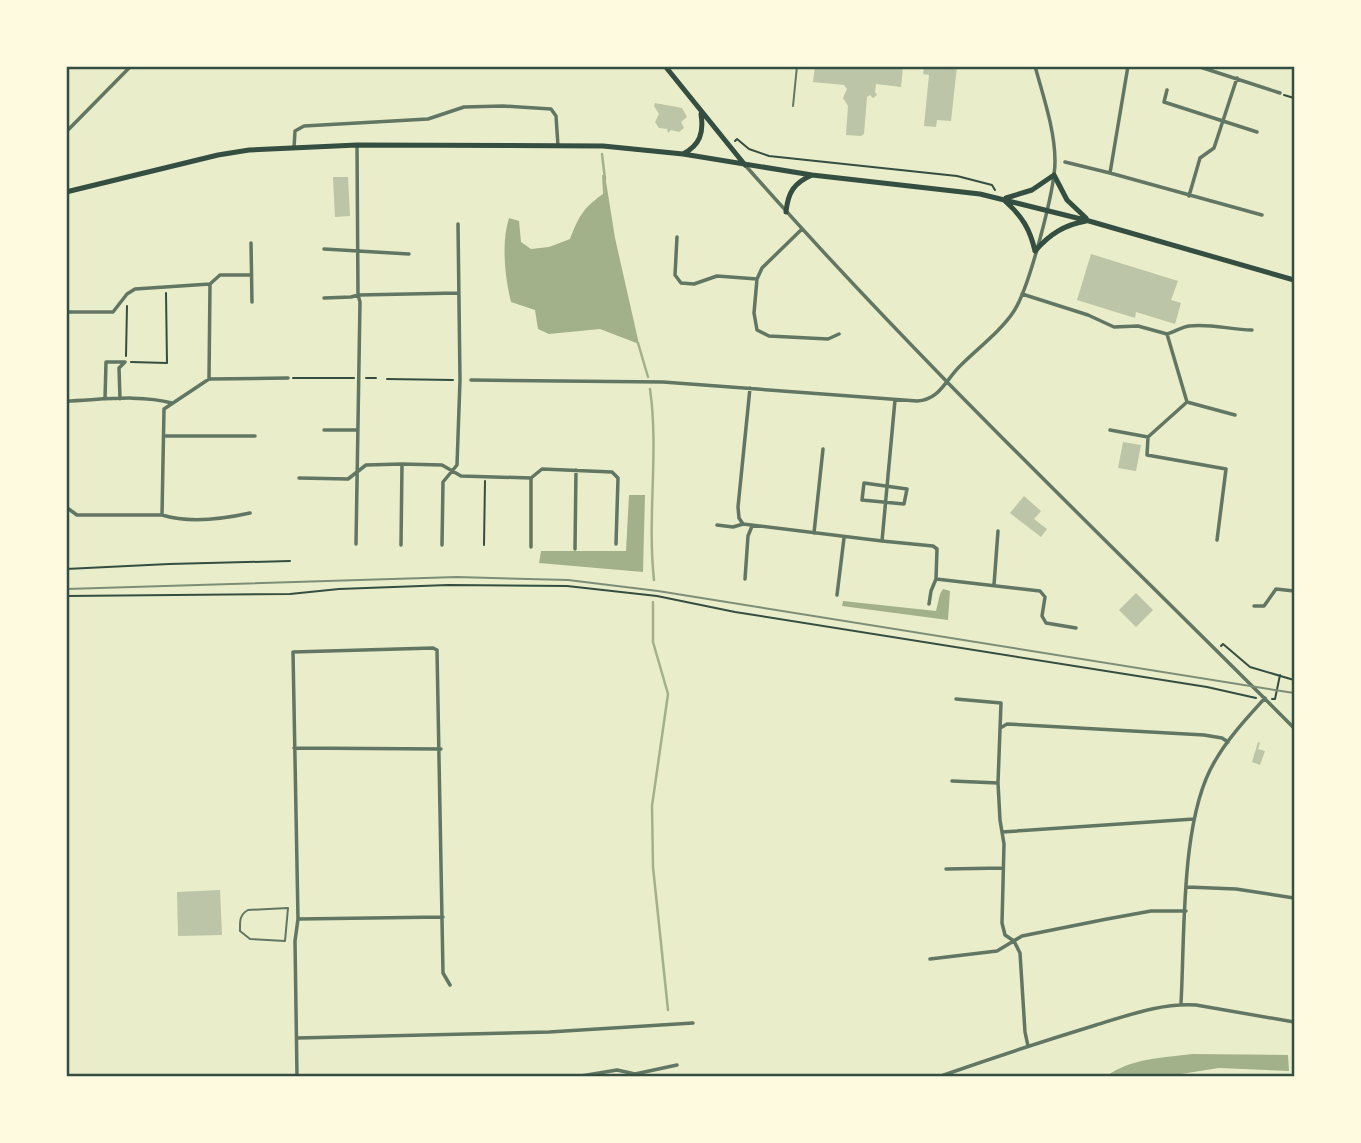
<svg xmlns="http://www.w3.org/2000/svg" width="1361" height="1143" font-family="Ubuntu,sans-serif">
  <rect width="100%" height="100%" fill="#e9edc9"/>
  <path fill="#a3b18a" d="M 602,175 L 605,175 L 615,238 L 639,344 L 600,329 L 549,334 L 538,329 L 535,310 L 511,302 C 505,278 501,242 509,218 L 519,221 L 521,242 L 531,249 L 549,247 L 570,239 C 579,216 583,208 603,194 Z
    M 629,495 L 645,495 L 643,572 L 539,563 L 541,551 L 626,551 Z
    M 943,589 L 950,591 L 948,620 L 842,606 L 843,601 L 936,611 L 940,594 Z
    M 1192,1054 L 1288,1055 L 1289,1071 L 1219,1068 L 1168,1076 L 1107,1076 C 1131,1058 1163,1058 1192,1054 Z"/>
  <g fill="none" stroke-linecap="round" stroke-linejoin="round">
    <path stroke="#a3b18a" stroke-width="2.5" d="M 602,154 L 605,179
      M 638,343 L 648,377
      M 650,389 C 659,452 647,516 654,580
      M 653,602 L 653,642 L 668,694 L 652,806 L 653,867 L 668,1010"/>
  </g>
  <path fill="#bcc5a7" d="M 815,66 L 903,67 L 901,87 L 876,84 L 875,92 L 877,95 L 873,98 L 870,95 L 867,97 L 864,134 L 861,136 L 846,135 L 848,106 L 843,98 L 847,89 L 844,85 L 813,82 Z
    M 924,66 L 957,66 L 951,121 L 937,120 L 936,127 L 924,126 L 929,75 L 923,74 Z
    M 655,103 L 682,108 L 687,117 L 681,122 L 684,128 L 679,132 L 671,130 L 668,133 L 667,129 L 659,128 L 655,122 L 659,114 L 654,106 Z
    M 333,177 L 348,177 L 350,216 L 335,217 Z
    M 1091,254 L 1178,281 L 1171,300 L 1181,303 L 1175,324 L 1136,312 L 1135,318 L 1077,300 Z
    M 1123,442 L 1141,445 L 1136,471 L 1118,468 Z
    M 1024,496 L 1041,511 L 1034,519 L 1047,529 L 1041,537 L 1010,513 Z
    M 1136,593 L 1153,610 L 1136,627 L 1119,610 Z
    M 1258,742 L 1260,743 L 1258,749 L 1265,751 L 1260,765 L 1252,762 Z
    M 220,890 L 222,935 L 178,936 L 177,892 Z"/>
  <g fill="none" stroke-linecap="round" stroke-linejoin="round">
    <path stroke="#344e41" stroke-width="2" d="M 1284,95 L 1294,98
      M 735,141 L 737,139 L 749,149 L 769,156 L 957,176 L 992,185 L 995,190
      M 126,356 L 127,306
      M 131,362 L 167,363 L 166,293
      M 293,378 L 354,378
      M 366,378 L 376,378
      M 387,379 L 453,380
      M 484,545 L 485,481
      M 66,569 L 169,564 L 290,561
      M 66,596 L 290,594 L 339,589 L 448,585 L 567,586 L 657,596 L 735,612 L 1207,687 L 1256,698
      M 1221,646 L 1223,644 L 1250,667 L 1294,680
      M 1272,699 L 1275,699 L 1280,675"/>
    <path stroke="#617663" stroke-width="2" d="M 793,106 L 797,66
      M 288,908 L 285,941 L 250,939 L 240,931 C 240,922 239,915 248,910 Z"/>
    <path stroke="#617663" stroke-width="3.5" d="M 1197,66 L 1280,93
      M 1167,90 L 1164,102 L 1257,132
      M 66,132 L 131,66
      M 294,148 L 295,131 L 304,126 L 428,119 L 464,107 L 503,106 L 551,109 L 556,116 L 558,146
      M 1065,162 L 1110,173 L 1128,66
      M 745,165 C 918,362 1109,542 1294,728
      M 1110,173 L 1262,215
      M 1189,196 L 1200,158 L 1214,148 L 1237,78
      M 802,229 L 762,268 L 757,279 L 754,313 L 757,330 L 769,336 L 828,339 L 839,334
      M 677,237 L 675,275 L 681,283 L 694,284 L 717,276 L 757,279
      M 251,243 L 252,302
      M 324,249 L 409,254
      M 1022,294 L 1088,315 L 1114,327 L 1138,326 L 1167,334 L 1187,402
      M 324,298 L 351,297 L 358,295 L 458,293
      M 66,312 L 113,312 L 127,294 L 135,289 L 210,284 L 220,275 L 251,275
      M 1167,334 C 1175,332 1181,327 1189,326 C 1210,323 1231,330 1252,330
      M 209,379 L 288,378
      M 471,380 L 663,382 L 917,401 C 940,400 946,379 961,365 C 978,348 1001,331 1014,311 C 1029,288 1055,190 1055,161 C 1055,130 1043,96 1035,66
      M 750,388 L 738,507 L 739,518 L 743,524 L 882,541
      M 105,399 L 106,362 L 125,362
      M 120,399 L 119,368 L 125,362
      M 895,400 L 882,541 L 933,546 L 937,549 L 936,579 L 1040,591 L 1045,597 L 1042,616 L 1046,623 L 1076,628
      M 66,401 C 100,400 139,394 172,403
      M 1187,402 L 1148,437 L 1147,455 L 1226,469 L 1217,540
      M 1187,402 L 1235,415
      M 324,430 L 358,430
      M 1110,430 L 1148,437
      M 165,436 L 255,436
      M 299,478 L 348,479 L 366,465 L 402,464 L 442,465 L 461,476 L 531,478 L 542,469 L 612,472 L 618,478 L 616,544
      M 864,483 L 907,489 L 904,504 L 862,500 Z
      M 66,507 L 77,515 L 162,515 L 164,409 L 209,379 L 210,284
      M 162,515 C 188,523 223,519 250,513
      M 717,525 L 733,527 L 743,524
      M 814,533 L 823,449
      M 356,544 L 360,302 L 358,295 L 357,145
      M 401,545 L 402,464
      M 442,545 L 443,482 L 457,465 L 460,380 L 458,224
      M 531,547 L 531,478
      M 575,549 L 576,470
      M 745,579 L 748,536 L 752,526
      M 994,585 L 998,531
      M 837,595 L 844,538
      M 929,604 L 931,591 L 936,579
      M 1254,606 L 1264,606 L 1276,589 L 1294,591
      M 956,699 L 1001,703 L 998,783 L 1000,820 L 1004,844 L 1002,923 L 1005,935 L 1014,941 L 1020,953 L 1025,1032 L 1028,1046
      M 1002,727 L 1007,724 L 1204,735 L 1222,738 L 1228,742
      M 294,748 L 441,749
      M 952,781 L 998,783
      M 1002,832 L 1194,819
      M 946,869 L 1003,868
      M 1187,887 L 1236,889 L 1294,898
      M 298,919 L 443,917
      M 930,959 L 997,951 L 1022,936 L 1107,919 L 1151,911 L 1186,911
      M 1181,1003 C 1185,936 1180,818 1215,761 C 1228,738 1247,718 1265,698
      M 297,1038 L 549,1032 L 693,1023
      M 297,1076 L 295,941 L 298,919 L 293,652 L 433,648 L 437,650 L 443,973 L 450,985
      M 581,1076 L 617,1070 L 635,1074 L 677,1065
      M 941,1076 C 992,1058 1044,1041 1096,1025 C 1129,1015 1161,1003 1196,1005 L 1294,1022"/>
    <path stroke="#344e41" stroke-width="5" d="M 665,66 L 745,165
      M 683,154 C 700,145 704,133 701,114
      M 66,192 L 218,155 L 249,150 L 357,145 L 603,146 L 683,154 L 812,175 L 980,194 L 1089,221 L 1294,280
      M 1006,198 L 1032,190 L 1054,175 L 1067,200 L 1086,218
      M 1005,201 C 1022,216 1030,229 1035,251
      M 786,212 C 788,192 794,183 812,175
      M 1035,251 C 1050,234 1064,225 1086,221"/>
    <path stroke="#7c8e77" stroke-width="2" d="M 66,589 L 457,577 L 568,580 L 658,591 L 1294,693"/>
  </g>
  <rect width="1361" height="1143" fill="none" stroke="#fefae0" stroke-width="136"/>
  <rect x="68" y="68" width="1225" height="1007" fill="none" stroke="#344e41" stroke-width="2.5"/>
</svg>
